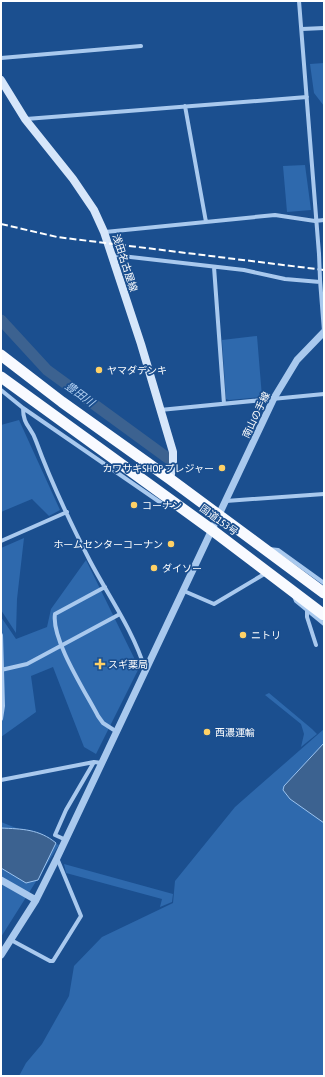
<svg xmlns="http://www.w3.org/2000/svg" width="325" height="1077" font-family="'Asap Condensed','Noto Sans JP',sans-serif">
  <rect width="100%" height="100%" fill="#1b4f8f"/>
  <path fill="#2e69ad" d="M 324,63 L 324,106 L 314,93 L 310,64 Z
    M 305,165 L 311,210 L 287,212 L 283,166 Z
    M 257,336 L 262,397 L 229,400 L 226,399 L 222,340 Z
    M 19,420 L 60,510 L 49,516 L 32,499 L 1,512 L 1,425 Z
    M 24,538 L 17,599 L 16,633 L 1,610 L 1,548 Z
    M 86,560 L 139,668 L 96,754 L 84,747 L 53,667 L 31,676 L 36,712 L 1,737 L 1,617 L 16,639 L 47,627 L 51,609 Z
    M 269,693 L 312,729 L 317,734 L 301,747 L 304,734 L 301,724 L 265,695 Z
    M 324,729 L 324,1076 L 19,1076 L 26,1063 L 42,1044 L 69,996 L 74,966 L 102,937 L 173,903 L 175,881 L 235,807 Z
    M 1,822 L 59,845 L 1,937 Z
    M 64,864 L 173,894 L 172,902 L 160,907 L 162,899 L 66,873 Z"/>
  <path fill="#3c6290" stroke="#9cc4f0" d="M 324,743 L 324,823 L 290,799 L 283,790 L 284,786 Z
    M 1,828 C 22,829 39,829 56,843 L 38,880 L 26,883 L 1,868 Z"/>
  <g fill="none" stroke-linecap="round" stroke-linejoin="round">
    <path stroke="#3c6290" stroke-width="11" d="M 1,320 L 47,370 L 169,459"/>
    <path stroke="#a9c9ee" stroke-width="4" d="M 299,1 L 319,254
      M 302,29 L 324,28
      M 1,58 L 141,46
      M 185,106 L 206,222
      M 26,119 L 307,97
      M 105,232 L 275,215 L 315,221 L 324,220
      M 113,255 L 244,270 L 285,279 L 320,282
      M 214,267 L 224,404
      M 320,280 L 324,331
      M 1,390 L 23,408 C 23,426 31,426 36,441 C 51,482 70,522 90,561 C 109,597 133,630 145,669
      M 23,408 L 164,505 L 173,505
      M 160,410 L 324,394
      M 226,501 L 324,494
      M 1,541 L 67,512
      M 269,549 L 278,550 L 324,583
      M 105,587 L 55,614 C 51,639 86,693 98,716 L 103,723 L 117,732
      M 184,591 L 214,604 L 266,573
      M 294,596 L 296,601 L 324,624
      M 307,610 L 307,617 L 316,645
      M 1,635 L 3,706 L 1,719
      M 1,670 L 27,664 L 120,614
      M 1,780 L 94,762
      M 66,840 L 55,835 L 66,810 L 94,762 L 102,763
      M 11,940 L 50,961 L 53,961 L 81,916 L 57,858"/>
    <path stroke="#a9c9ee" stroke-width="7" d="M 1,880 L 36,900
      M 1,955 L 36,900 L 57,858 L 274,398 L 297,360 L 324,332"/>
    <path stroke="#d6e6fa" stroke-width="8" d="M 1,80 L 25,119 L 73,179 L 94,210 L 104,232 L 141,344 L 173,452 L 173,463 L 170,479"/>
    <path stroke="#f8faff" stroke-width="11" d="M 1,355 L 62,402 L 170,479 L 324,593
      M 1,377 L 212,530 L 324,615"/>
    <path stroke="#fff" stroke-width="2" stroke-dasharray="7 3" stroke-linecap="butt" d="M 1,224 L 57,237 L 324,270"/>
    <path stroke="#a9c9ee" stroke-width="4" d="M 319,254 L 320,279"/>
  </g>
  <g fill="#ffd166" stroke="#1b4f8f" stroke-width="1.5">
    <circle cx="99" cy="370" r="4"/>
    <circle cx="222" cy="468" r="4"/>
    <circle cx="134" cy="505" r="4"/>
    <circle cx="171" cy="544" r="4"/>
    <circle cx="154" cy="568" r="4"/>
    <circle cx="243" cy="635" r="4"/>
    <path d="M98 658h4v4h4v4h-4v4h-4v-4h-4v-4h4z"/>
    <circle cx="207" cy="732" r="4"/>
  </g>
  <g text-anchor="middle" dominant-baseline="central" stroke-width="3.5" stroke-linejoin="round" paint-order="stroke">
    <g font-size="10" fill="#fff" stroke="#1b4f8f">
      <text transform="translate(125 263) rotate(72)">浅田名古屋線</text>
      <text transform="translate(256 415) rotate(-64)">南山の手線</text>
      <text transform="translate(219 520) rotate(36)">国道153号</text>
    </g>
    <g font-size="10" fill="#fff" stroke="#1b4f8f" text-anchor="start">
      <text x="107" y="370">ヤマダデンキ</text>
      <text x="214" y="468" text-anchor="end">カワサキSHOP プレジャー</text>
      <text x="142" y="505">コーナン</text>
      <text x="163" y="544" text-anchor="end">ホームセンターコーナン</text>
      <text x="162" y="568">ダイソー</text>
      <text x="251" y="635">ニトリ</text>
      <text x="108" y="664">スギ薬局</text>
      <text x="215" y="732">西濃運輸</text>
    </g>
    <g font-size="11" font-style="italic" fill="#b5d3f5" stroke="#1b4f8f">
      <text transform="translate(80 394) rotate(36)">豊田川</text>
    </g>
  </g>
  <rect width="325" height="1077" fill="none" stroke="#ffffff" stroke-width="4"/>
</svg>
